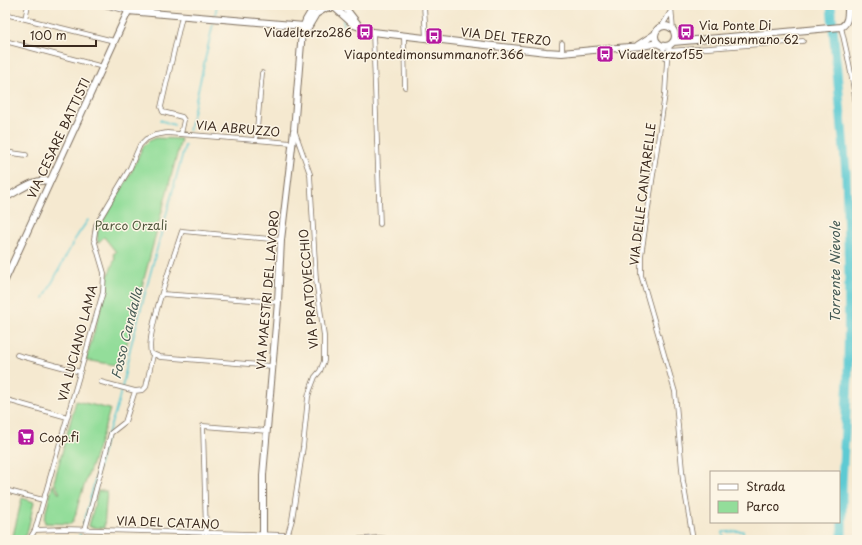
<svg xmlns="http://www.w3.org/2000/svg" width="862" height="545" font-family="'Playpen Sans',sans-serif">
  <rect width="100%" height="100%" fill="#fcf5e5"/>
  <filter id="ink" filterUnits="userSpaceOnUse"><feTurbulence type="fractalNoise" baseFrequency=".025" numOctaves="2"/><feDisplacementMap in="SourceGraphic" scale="8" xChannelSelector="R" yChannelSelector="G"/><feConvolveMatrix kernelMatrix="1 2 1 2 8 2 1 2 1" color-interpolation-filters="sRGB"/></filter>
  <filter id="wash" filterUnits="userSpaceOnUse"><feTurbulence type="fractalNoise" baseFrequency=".012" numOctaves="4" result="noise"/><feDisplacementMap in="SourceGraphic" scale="16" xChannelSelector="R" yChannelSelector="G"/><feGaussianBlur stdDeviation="0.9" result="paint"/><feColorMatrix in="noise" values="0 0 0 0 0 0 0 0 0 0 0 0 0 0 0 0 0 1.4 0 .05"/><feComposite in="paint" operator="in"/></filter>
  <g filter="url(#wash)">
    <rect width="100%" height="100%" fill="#f5e9d0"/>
    <path fill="#93dd9a" stroke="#67845c" d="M 156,138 L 181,139 L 121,366 L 86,360 L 102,304 L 107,279 L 115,258 L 113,254 L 116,252 L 104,237 L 98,243 L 97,234 L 99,227 L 130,175 L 142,148 L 149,141 Z
      M 76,401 L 110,409 C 102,439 90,468 80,498 C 77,506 76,518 71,524 L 45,523 L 44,519 L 53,484 L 58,493 L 60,493 L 54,482 Z
      M 98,491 L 107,491 L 104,528 L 90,527 L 89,526 Z
      M 22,498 L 34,502 L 28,529 L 23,540 L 12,540 Z"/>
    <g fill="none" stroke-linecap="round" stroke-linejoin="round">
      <path stroke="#5dcad3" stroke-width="1.5" d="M 215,15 L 217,5
        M 343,20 L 344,26
        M 160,120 L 174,125
        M 189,131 L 213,24
        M 44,298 L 75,239 L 88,220
        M 83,525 L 107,435 L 116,410 L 123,383 L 130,349 L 185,145
        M 78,540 L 80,534
        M 724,540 L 723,532 L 743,531 L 744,538 L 769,537 L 789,540"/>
      <path stroke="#5dcad3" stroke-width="9" d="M 831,5 L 846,172 L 849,273 L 848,379 L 842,482 L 842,540"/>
    </g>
  </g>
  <g filter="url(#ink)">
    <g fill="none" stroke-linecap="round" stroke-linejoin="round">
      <g stroke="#7c6d5c" stroke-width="5.5">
        <path id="street" d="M 104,5 L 128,11
          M 424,5 L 426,39
          M 671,5 L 673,30
          M 5,14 L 114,41
          M 25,19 L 28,5
          M 662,26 L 671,11
          M 841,27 C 848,56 854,84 857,114
          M 373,32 L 380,224
          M 404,36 L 405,87
          M 5,41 L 103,67
          M 562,43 L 562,53
          M 662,45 L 666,58
          M 670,45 L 667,60 L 665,94 L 641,256 L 641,275 L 675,392 L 683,481 L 693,540
          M 668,51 L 803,41
          M 181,134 L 184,120 L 182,117 L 163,112 L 161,107 L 182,16
          M 256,140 L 262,73
          M 5,152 L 26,155
          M 162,294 L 278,302
          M 17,355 L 80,372
          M 272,366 L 160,357 L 151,353 C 145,335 175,253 182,231 L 281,240
          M 101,382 L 135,391
          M 7,400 L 67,417
          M 5,409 L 8,404 L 8,401 L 5,399
          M 5,490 L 43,500
          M 35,530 L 64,529 L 287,535 L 312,540
          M 85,530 L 111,433 L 125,422 L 135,391 L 143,390 L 146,387 L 153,355
          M 206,533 L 203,426 L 267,431
          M 29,540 L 35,530 L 103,292 L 104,273 L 94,239 L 96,225 L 130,168 L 140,145 L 146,139 L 155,135 L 167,133 L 292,143
          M 286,540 L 292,520 L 303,447 L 308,397 L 310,390 L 315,377 L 320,371 L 324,361 L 324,336 L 316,280 L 310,174 L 295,132
          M 348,540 L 379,538 L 399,540"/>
      </g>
      <g stroke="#7c6d5c" stroke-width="8">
        <path id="secondary" d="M 343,5 L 357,23
          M 334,7 L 354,25 L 373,32 L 546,52 L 562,53 L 593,50 L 642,46 L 658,43
          M 128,11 L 304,26
          M655 36a10 10 0 1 1 20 0a10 10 0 1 1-20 0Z
          M 673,42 L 841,27 C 849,23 848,13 848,5
          M 638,45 L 655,34
          M 5,198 C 19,191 33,178 50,181
          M 5,280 L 131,5"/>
      </g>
      <g stroke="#7c6d5c" stroke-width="8">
        <path id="primary" d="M 323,6 L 331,8 L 338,5
          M 306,31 L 316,14 L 326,8
          M 263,540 L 263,475 L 278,302 L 281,240 L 294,130 L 302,31 L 306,20 L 315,5"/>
      </g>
      <use href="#street" stroke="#fff" stroke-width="4"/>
      <use href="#secondary" stroke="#fff" stroke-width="6"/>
      <use href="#primary" stroke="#fff" stroke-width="6"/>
    </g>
  </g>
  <defs>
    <g id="bus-square" transform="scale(0.9)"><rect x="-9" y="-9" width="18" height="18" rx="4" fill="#b5179e" stroke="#fcf5e5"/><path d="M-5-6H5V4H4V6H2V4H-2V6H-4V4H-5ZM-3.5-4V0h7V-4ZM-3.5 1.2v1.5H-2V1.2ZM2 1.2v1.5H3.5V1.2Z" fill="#fff"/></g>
    <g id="supermarket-square" transform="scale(0.9)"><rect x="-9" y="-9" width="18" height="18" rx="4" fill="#b5179e" stroke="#fcf5e5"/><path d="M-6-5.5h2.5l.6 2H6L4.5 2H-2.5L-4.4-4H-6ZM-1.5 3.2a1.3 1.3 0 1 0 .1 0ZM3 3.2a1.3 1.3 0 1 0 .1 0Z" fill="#fff"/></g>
  </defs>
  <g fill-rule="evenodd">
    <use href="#bus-square" x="365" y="32"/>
    <use href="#bus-square" x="686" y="32"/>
    <use href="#bus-square" x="434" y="36"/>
    <use href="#bus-square" x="605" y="54"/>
    <use href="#supermarket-square" x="26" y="437"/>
  </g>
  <g text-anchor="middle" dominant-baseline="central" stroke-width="3" stroke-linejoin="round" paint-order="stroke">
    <g font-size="12" fill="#3b2a1e" stroke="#fcf5e5" text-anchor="start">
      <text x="699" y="25">Via Ponte Di<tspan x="699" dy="14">Monsummano 62</tspan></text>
      <text x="352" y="32" text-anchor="end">Viadelterzo286</text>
      <text x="434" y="54" text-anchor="middle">Viapontedimonsummanofr.366</text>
      <text x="618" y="54">Viadelterzo155</text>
      <text x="39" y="437">Coop.fi</text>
    </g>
    <g font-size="12" fill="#3b2a1e" stroke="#fcf5e5">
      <text transform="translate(506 36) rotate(6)">VIA DEL TERZO</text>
      <text transform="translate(238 128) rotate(5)">VIA ABRUZZO</text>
      <text transform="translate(58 138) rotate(-65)">VIA CESARE BATTISTI</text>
      <text transform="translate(642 194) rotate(-83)">VIA DELLE CANTARELLE</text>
      <text transform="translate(308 289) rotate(-95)">VIA PRATOVECCHIO</text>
      <text transform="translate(267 290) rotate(-85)">VIA MAESTRI DEL LAVORO</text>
      <text transform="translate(77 343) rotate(-75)">VIA LUCIANO LAMA</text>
      <text transform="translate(168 522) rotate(2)">VIA DEL CATANO</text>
    </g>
    <g font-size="12" fill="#51573d" stroke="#fcf5e5">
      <text x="131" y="225">Parco Orzali</text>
    </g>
    <g font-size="13" font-style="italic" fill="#455a54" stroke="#fcf5e5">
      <text transform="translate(834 272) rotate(-90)">Torrente Nievole</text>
      <text transform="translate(126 333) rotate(-76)">Fosso Candalla</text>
    </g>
  </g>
  <rect width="862" height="545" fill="none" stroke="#fcf5e5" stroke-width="20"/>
  <rect x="710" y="471" width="130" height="52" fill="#fcf5e5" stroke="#afa495"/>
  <rect x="718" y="484" width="20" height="6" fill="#ffffff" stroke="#afa495"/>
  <text x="746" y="491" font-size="12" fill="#3b2a1e">Strada</text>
  <rect x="718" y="501" width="20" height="12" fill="#93dd9a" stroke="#afa495"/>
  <text x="746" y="511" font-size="12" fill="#3b2a1e">Parco</text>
  <path d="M24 40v6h72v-6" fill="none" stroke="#3b2a1e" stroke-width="2"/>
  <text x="30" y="40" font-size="12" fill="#3b2a1e" stroke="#fcf5e5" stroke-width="3" paint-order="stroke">100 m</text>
</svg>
